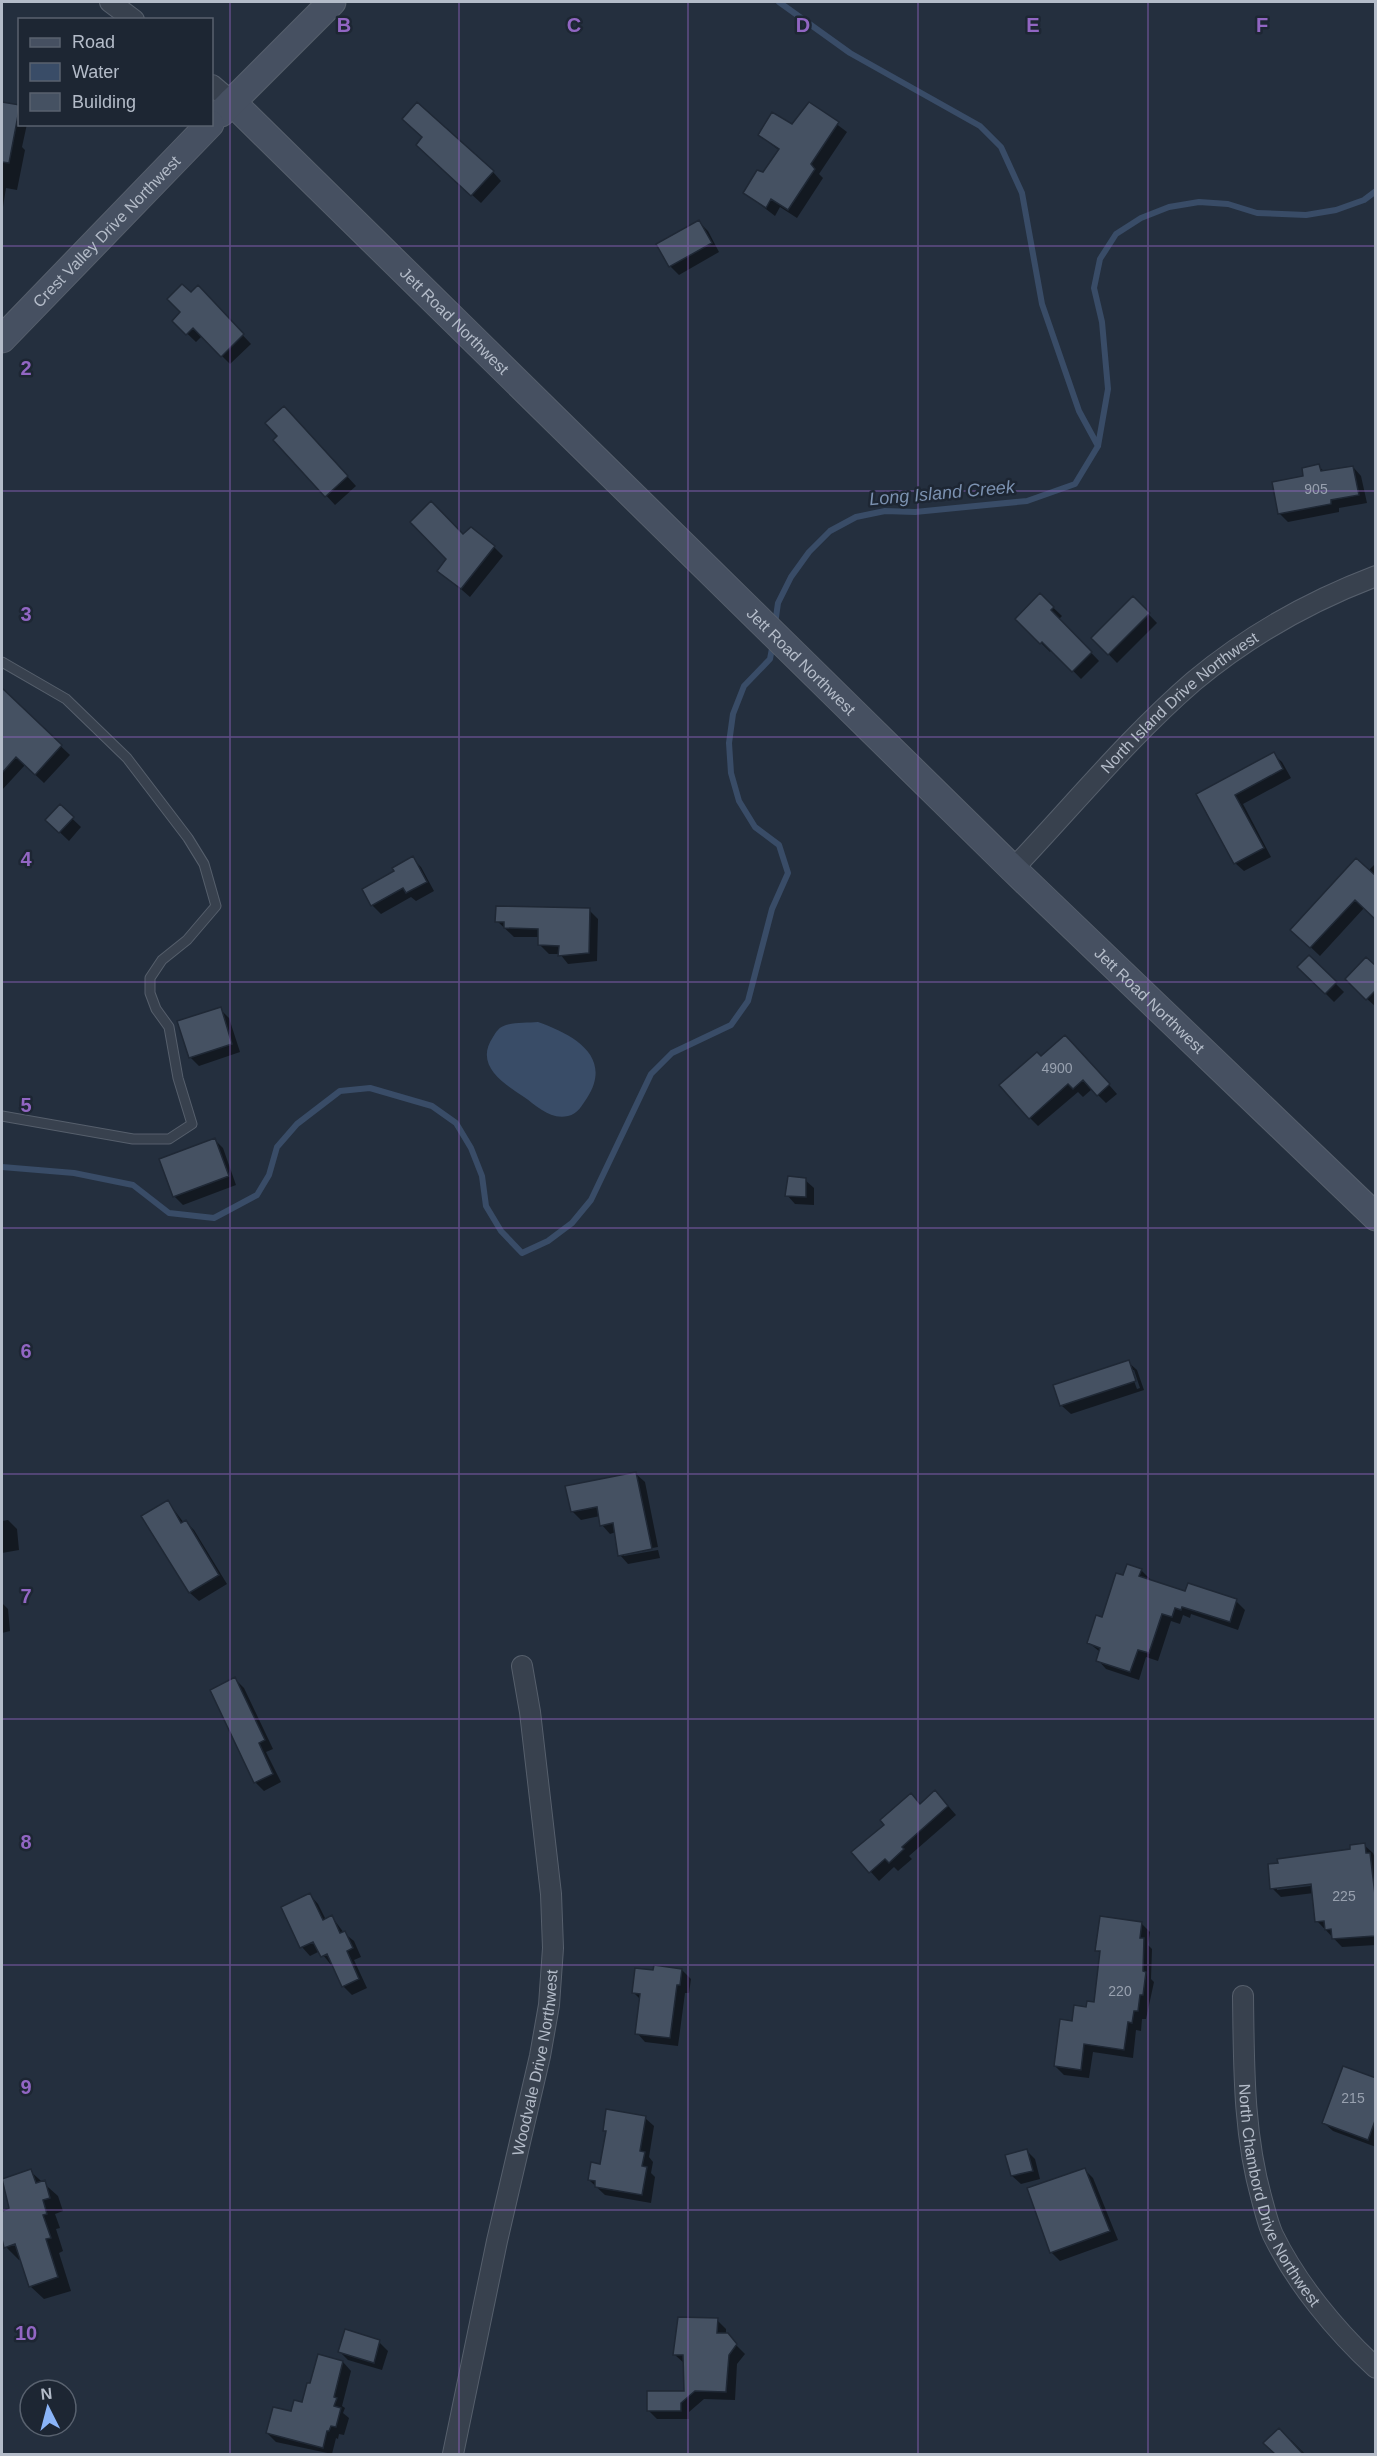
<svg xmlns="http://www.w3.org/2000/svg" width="1377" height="2456" font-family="Helvetica,sans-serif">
  <rect width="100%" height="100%" fill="#242f3e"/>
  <path fill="#394c67" d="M 538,1022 C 572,1034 614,1056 587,1098 C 582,1105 578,1114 568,1116 C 550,1120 537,1106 524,1097 C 503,1083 474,1065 493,1037 C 496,1032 499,1027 506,1025 C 515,1022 528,1023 538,1022 Z"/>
  <path fill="#0007" fill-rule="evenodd" d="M 2,103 L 20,107 L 20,124 L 27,124 L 22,147 L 25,150 L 17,190 L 6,188 L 3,207 Z
    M 810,104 L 847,132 L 819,174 L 823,178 L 797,218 L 780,207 L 775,216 L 745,193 L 763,174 L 780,151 L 759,135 L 792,126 Z
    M 426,153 L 493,172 L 501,181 L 481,203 Z
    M 699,222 L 708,231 L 719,252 L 679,275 L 670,266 Z
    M 191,294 L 206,296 L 251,344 L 230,364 L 202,336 L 196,342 L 174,321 L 182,312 Z
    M 292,416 L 356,486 L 335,505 L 275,440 Z
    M 1318,466 L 1325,472 L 1353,467 L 1361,476 L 1367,503 L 1339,508 L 1339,512 L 1288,522 L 1279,513 L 1305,477 Z
    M 463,536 L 494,547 L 503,556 L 470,597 L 439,570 Z
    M 1040,595 L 1062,616 L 1059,619 L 1099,661 L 1081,679 L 1052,649 L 1050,652 L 1017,619 Z
    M 1133,598 L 1157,623 L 1117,663 L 1093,638 Z
    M 2,691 L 70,755 L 44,783 L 25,765 L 2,790 Z
    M 1273,754 L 1282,762 L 1291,778 L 1243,804 L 1271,857 L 1244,871 L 1235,863 L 1198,795 Z
    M 60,807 L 81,827 L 69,841 L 47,820 Z
    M 412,858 L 421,867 L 434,891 L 416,901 L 411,897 L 381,914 L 372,905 L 396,872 Z
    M 1376,863 L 1376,918 L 1364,908 L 1320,956 L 1301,938 Z
    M 589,910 L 598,919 L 597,961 L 568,964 L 560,954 L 549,954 L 540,945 L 540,937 L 514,937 L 497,921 Z
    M 1309,957 L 1344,992 L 1334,1002 L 1299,967 Z
    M 1376,968 L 1376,1007 L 1355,988 Z
    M 220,1009 L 229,1018 L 240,1052 L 199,1066 L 190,1057 Z
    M 1074,1045 L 1117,1094 L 1106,1103 L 1092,1089 L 1083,1097 L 1078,1092 L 1038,1126 L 1030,1118 L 1041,1058 Z
    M 214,1139 L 223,1148 L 236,1185 L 183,1205 L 174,1196 Z
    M 805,1180 L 814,1188 L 814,1205 L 795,1204 L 787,1195 Z
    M 1128,1362 L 1137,1370 L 1144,1390 L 1071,1414 L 1062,1406 L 1055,1386 ZM 1130,1370 L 1134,1370 L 1140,1388 L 1137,1389 Z
    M 636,1474 L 645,1482 L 658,1547 L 624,1553 L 624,1556 L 658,1550 L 660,1558 L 628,1564 L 620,1555 L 616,1532 L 610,1534 L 602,1525 L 600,1516 L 581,1520 L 572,1511 Z
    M 168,1502 L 184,1523 L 186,1522 L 194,1530 L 227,1584 L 199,1601 L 190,1593 L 143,1517 Z
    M 8,1520 L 17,1529 L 19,1550 L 2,1553 L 2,1521 Z
    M 1141,1570 L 1150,1579 L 1149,1581 L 1186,1593 L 1236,1601 L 1245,1610 L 1238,1630 L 1191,1614 L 1190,1618 L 1183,1615 L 1180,1624 L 1171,1621 L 1158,1661 L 1146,1657 L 1139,1680 L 1106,1669 L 1098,1660 L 1100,1652 L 1089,1643 L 1124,1577 Z
    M 2,1603 L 8,1609 L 10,1631 L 2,1633 Z
    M 235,1679 L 244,1688 L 273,1749 L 266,1752 L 281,1782 L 264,1791 L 255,1782 Z
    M 944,1801 L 956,1815 L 909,1856 L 912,1859 L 898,1871 L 894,1867 L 879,1881 L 853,1852 L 921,1805 Z
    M 1364,1845 L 1373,1853 L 1376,1861 L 1376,1945 L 1342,1947 L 1317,1921 L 1314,1893 L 1281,1897 L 1272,1888 ZM 1318,1882 L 1319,1885 L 1277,1890 L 1277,1887 Z
    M 310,1895 L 318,1904 L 326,1920 L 332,1917 L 344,1933 L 354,1941 L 361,1957 L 354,1960 L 367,1988 L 352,1995 L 343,1986 L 333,1964 L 331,1965 L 320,1951 L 310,1956 L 302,1947 Z
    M 1141,1923 L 1150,1932 L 1148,1945 L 1152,1949 L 1151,1979 L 1154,1982 L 1146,2019 L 1142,2019 L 1141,2031 L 1136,2030 L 1133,2058 L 1093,2052 L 1089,2078 L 1064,2075 L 1055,2066 L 1073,2023 L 1087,2008 L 1096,2004 L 1102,1955 L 1097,1950 Z
    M 682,1970 L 691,1979 L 689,1993 L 685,1993 L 678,2046 L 645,2042 L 637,2033 L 641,2000 L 633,1992 L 654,1972 Z
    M 1376,2080 L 1376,2147 L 1333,2131 L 1324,2123 Z
    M 645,2118 L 654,2126 L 649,2157 L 653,2162 L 651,2173 L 655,2177 L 651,2203 L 605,2195 L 589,2180 L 601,2166 L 607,2133 L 604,2130 Z
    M 1026,2150 L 1035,2159 L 1040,2179 L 1021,2184 L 1012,2176 Z
    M 1084,2169 L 1093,2178 L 1118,2240 L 1060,2261 L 1051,2252 Z
    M 30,2171 L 58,2196 L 63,2211 L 55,2214 L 60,2228 L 56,2229 L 63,2251 L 59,2253 L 71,2291 L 44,2299 L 30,2286 L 22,2260 L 19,2260 L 6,2247 L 2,2234 L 2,2231 L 7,2230 L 2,2212 L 11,2209 L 2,2180 Z
    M 717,2320 L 726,2329 L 726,2335 L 745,2354 L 737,2364 L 735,2400 L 704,2399 L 689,2412 L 689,2419 L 657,2419 L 648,2410 L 685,2392 L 684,2363 L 675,2355 Z
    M 379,2342 L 388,2351 L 382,2370 L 348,2360 L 339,2351 Z
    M 343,2362 L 351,2371 L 342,2406 L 345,2408 L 343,2413 L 349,2418 L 344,2435 L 339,2434 L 338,2439 L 336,2438 L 332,2454 L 276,2442 L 267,2433 L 303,2404 Z
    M 1291,2440 L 1305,2454 L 1276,2454 L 1265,2443 Z"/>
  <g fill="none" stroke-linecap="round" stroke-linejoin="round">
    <path stroke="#394c67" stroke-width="6" d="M 779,2 L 850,53 L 980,126 L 1001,147 L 1022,193 L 1042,304 L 1079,411 L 1098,446
      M 775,624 L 778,603 L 791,577 L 809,552 L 830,531 L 856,517 L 885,511 L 915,512 L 1027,501 L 1075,484 L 1098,446 L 1108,389 L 1102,322 L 1094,288 L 1100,259 L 1116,234 L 1141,218 L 1169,207 L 1199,202 L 1228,204 L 1257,213 L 1306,215 L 1336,210 L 1364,200 L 1376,191
      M 2,1167 L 74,1173 L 133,1185 L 169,1213 L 214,1218 L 257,1195 L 269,1175 L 277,1147 L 297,1124 L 340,1091 L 370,1088 L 432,1106 L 456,1123 L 471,1148 L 482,1176 L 486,1206 L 501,1231 L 522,1253 L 548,1241 L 572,1223 L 591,1200 L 651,1074 L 672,1053 L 731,1025 L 748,1001 L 772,909 L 788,873 L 779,845 L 755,827 L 739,801 L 731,773 L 729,743 L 733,714 L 744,686 L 770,659 L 773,643"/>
  </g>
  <path fill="#455162" stroke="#1f2835" stroke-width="1.5" d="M 2,102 L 20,105 L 9,163 L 2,162 Z
    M 417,102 L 494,171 L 471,196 L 416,145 L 422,137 L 402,119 Z
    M 809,102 L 839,122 L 811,164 L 815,169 L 788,210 L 771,199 L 766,208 L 743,193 L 757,170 L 763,172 L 779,149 L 758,135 L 772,112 L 792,124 Z
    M 699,220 L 712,243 L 669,267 L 656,244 Z
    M 182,284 L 191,292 L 198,285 L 244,334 L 221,357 L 193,328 L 186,335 L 172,321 L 180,312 L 167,299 Z
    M 284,406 L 348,476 L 325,497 L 273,440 L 277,436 L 265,423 Z
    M 1319,464 L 1321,471 L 1353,466 L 1359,495 L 1331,500 L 1331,504 L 1278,514 L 1272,482 L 1303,476 L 1302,468 Z
    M 431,501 L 463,534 L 471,527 L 495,546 L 461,589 L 437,571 L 446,559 L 410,522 Z
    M 1040,593 L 1054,607 L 1051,610 L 1092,652 L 1072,672 L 1042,642 L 1040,644 L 1015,619 Z
    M 1133,596 L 1150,613 L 1108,655 L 1091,638 Z
    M 2,688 L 62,745 L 35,775 L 16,757 L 2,773 Z
    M 1274,752 L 1283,769 L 1235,795 L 1264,848 L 1234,864 L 1196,794 Z
    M 60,804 L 74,817 L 59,833 L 45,820 Z
    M 413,856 L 427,882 L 406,893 L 403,888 L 371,906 L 362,889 L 394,871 L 392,868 Z
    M 1356,858 L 1376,876 L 1376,920 L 1355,900 L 1310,948 L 1290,930 Z
    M 496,906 L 590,908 L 589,953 L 558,956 L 559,946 L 538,945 L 538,929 L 504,928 L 504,922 L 495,922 Z
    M 1309,955 L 1337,982 L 1325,994 L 1297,967 Z
    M 1366,957 L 1376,966 L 1376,990 L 1366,1000 L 1345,979 Z
    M 221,1007 L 232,1044 L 189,1058 L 177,1021 Z
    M 1065,1035 L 1110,1084 L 1097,1096 L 1083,1080 L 1073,1089 L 1068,1084 L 1029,1119 L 999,1085 L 1037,1052 L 1041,1056 Z
    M 215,1138 L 229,1176 L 173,1197 L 159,1159 Z
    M 788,1176 L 806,1178 L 806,1197 L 785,1196 Z
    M 1129,1360 L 1136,1381 L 1060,1406 L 1053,1385 Z
    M 636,1472 L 652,1549 L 618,1556 L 613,1523 L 600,1526 L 597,1507 L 571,1512 L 565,1486 Z
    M 168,1500 L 181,1523 L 186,1520 L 219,1575 L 189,1593 L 141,1516 Z
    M 1127,1564 L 1142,1569 L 1139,1576 L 1185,1591 L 1188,1583 L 1237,1599 L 1230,1622 L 1182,1607 L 1181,1610 L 1175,1608 L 1172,1617 L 1162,1614 L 1149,1653 L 1138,1650 L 1130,1672 L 1096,1661 L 1100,1648 L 1087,1643 L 1096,1615 L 1102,1617 L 1116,1573 L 1123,1575 Z
    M 235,1677 L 265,1740 L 259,1743 L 273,1774 L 254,1783 L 210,1690 Z
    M 935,1790 L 948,1806 L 902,1847 L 904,1849 L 889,1863 L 885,1859 L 869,1873 L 851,1852 L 884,1825 L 880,1820 L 911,1793 L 920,1804 Z
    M 1365,1843 L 1366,1853 L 1370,1853 L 1376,1903 L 1375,1936 L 1332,1939 L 1331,1929 L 1325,1930 L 1324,1921 L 1315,1922 L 1311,1884 L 1270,1889 L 1268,1864 L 1278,1863 L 1277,1859 L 1350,1849 L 1350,1845 Z
    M 310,1893 L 323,1920 L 332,1915 L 340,1933 L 345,1931 L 353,1948 L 347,1951 L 359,1979 L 342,1987 L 327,1954 L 321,1957 L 313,1942 L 300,1948 L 281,1907 Z
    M 1100,1916 L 1142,1922 L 1140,1938 L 1144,1938 L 1143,1971 L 1146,1972 L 1143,1995 L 1140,1995 L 1138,2011 L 1134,2011 L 1132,2023 L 1128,2022 L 1124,2050 L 1084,2044 L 1081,2070 L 1054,2066 L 1060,2019 L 1072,2021 L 1074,2005 L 1086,2007 L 1087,2001 L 1094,2002 L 1100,1951 L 1095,1951 Z
    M 654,1965 L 682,1969 L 680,1985 L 677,1985 L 670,2038 L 635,2034 L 640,1994 L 632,1993 L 635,1968 L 653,1970 Z
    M 1343,2066 L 1376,2078 L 1376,2118 L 1368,2140 L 1322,2123 Z
    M 606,2109 L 646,2116 L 640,2151 L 645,2152 L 642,2166 L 647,2167 L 642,2195 L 595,2187 L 595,2181 L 588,2180 L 591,2162 L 600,2164 L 606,2131 L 603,2131 Z
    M 1027,2149 L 1033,2171 L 1011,2176 L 1005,2155 Z
    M 1085,2168 L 1110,2231 L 1050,2253 L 1027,2188 Z
    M 31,2169 L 36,2183 L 45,2180 L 50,2198 L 43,2200 L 47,2214 L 43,2215 L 51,2238 L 46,2239 L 58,2277 L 29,2287 L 15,2244 L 4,2248 L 2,2239 L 2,2211 L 9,2208 L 2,2179 Z
    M 678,2317 L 718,2318 L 717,2333 L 728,2333 L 737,2344 L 729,2355 L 726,2392 L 695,2391 L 681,2403 L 681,2411 L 647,2411 L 647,2391 L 684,2391 L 683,2355 L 673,2355 Z
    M 345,2329 L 380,2340 L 374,2363 L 338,2352 Z
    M 318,2354 L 343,2361 L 334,2397 L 337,2398 L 334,2406 L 341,2408 L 336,2427 L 331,2426 L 329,2431 L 327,2431 L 323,2448 L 266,2433 L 273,2407 L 291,2411 L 294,2400 L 302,2402 L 307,2383 L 310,2383 Z
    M 1279,2428 L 1303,2454 L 1275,2454 L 1263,2443 Z"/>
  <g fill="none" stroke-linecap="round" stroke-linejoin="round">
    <g stroke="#565f6c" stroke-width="11">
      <path id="lane" d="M 2,662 L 66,699 L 127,758 L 188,838 L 204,864 L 216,906 L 187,940 L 162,960 L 150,978 L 150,993 L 156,1009 L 169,1027 L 178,1078 L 192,1124 L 169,1139 L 133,1139 L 2,1116"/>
    </g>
    <g stroke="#565f6c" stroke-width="22">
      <g id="street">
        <path d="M 110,2 L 134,20"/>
        <path d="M 212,85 L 232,102"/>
        <path id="s1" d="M 1013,869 C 1072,807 1129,737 1194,681 C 1248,636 1310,601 1376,576"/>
        <path id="s2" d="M 1243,1996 C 1244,2065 1243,2133 1262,2200 C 1265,2211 1268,2224 1273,2235 C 1297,2284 1336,2331 1376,2368"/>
        <path id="s3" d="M 453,2454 L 497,2241 L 540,2056 L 549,2005 L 553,1948 L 551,1894 L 530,1712 L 522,1666"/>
      </g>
    </g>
    <g stroke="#565f6c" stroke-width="29">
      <g id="secondary">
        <path id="s4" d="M 232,102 L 1013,869 L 1376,1217"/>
        <path d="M 221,113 L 332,2"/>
        <path id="s5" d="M 2,339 L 210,124"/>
      </g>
    </g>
    <use href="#lane" stroke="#38414e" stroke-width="9"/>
    <use href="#street" stroke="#38414e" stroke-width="20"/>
    <use href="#secondary" stroke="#465061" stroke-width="27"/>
  </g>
  <path fill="none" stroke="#9266c3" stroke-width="1.5" stroke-opacity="0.55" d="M 230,2 L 230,2454M 459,2 L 459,2454M 688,2 L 688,2454M 918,2 L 918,2454M 1148,2 L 1148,2454M 2,246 L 1376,246M 2,491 L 1376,491M 2,737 L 1376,737M 2,982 L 1376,982M 2,1228 L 1376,1228M 2,1474 L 1376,1474M 2,1719 L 1376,1719M 2,1965 L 1376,1965M 2,2210 L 1376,2210"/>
  <g text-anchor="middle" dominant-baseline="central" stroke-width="5" stroke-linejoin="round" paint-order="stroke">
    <g font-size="14" fill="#98a1af">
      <text x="1316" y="489">905</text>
      <text x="1057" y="1068">4900</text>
      <text x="1344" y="1896">225</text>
      <text x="1120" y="1991">220</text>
      <text x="1353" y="2098">215</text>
    </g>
    <g font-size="16" fill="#b4bcc9" stroke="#1d2633">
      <text stroke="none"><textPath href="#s5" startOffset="150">Crest Valley Drive Northwest</textPath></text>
      <text stroke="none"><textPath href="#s4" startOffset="312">Jett Road Northwest</textPath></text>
      <text stroke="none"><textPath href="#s4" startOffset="798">Jett Road Northwest</textPath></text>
      <text stroke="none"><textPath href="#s1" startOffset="236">North Island Drive Northwest</textPath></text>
      <text stroke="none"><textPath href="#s4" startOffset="1284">Jett Road Northwest</textPath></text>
      <text stroke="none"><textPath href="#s3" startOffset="400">Woodvale Drive Northwest</textPath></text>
      <text stroke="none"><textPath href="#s2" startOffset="206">North Chambord Drive Northwest</textPath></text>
    </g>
    <g font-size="18" font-style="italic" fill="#7c92b1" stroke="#1d2633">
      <text transform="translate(942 493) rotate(-5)">Long Island Creek</text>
    </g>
  </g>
  <g font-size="20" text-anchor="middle" font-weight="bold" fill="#9266c3" stroke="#1d2633" stroke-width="5" stroke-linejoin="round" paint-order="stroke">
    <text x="344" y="32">B</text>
    <text x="574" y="32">C</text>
    <text x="803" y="32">D</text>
    <text x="1033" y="32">E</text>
    <text x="1262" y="32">F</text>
    <text x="26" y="375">2</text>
    <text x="26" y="621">3</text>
    <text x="26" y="866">4</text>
    <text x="26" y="1112">5</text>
    <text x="26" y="1358">6</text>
    <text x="26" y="1603">7</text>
    <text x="26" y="1849">8</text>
    <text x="26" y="2094">9</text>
    <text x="26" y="2340">10</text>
  </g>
  <rect width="1377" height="2456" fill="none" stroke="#b4bcc9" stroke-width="6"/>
  <rect x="18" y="18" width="195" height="108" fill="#1d2633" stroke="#59626f" stroke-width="1.5"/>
  <rect x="30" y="38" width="30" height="9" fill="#465061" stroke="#59626f" stroke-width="1.5"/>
  <text x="72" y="48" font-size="18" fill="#b4bcc9">Road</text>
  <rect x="30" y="63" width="30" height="18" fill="#394c67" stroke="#59626f" stroke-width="1.5"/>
  <text x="72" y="78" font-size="18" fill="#b4bcc9">Water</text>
  <rect x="30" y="93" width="30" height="18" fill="#455162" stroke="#59626f" stroke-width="1.5"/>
  <text x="72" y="108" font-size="18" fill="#b4bcc9">Building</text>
  <g transform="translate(48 2408) rotate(354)"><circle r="28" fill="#1d2633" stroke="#59626f" stroke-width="1.5"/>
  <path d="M0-4.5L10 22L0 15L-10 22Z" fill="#8ab4f8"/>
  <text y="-9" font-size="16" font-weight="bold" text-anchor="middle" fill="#b4bcc9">N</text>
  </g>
</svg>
